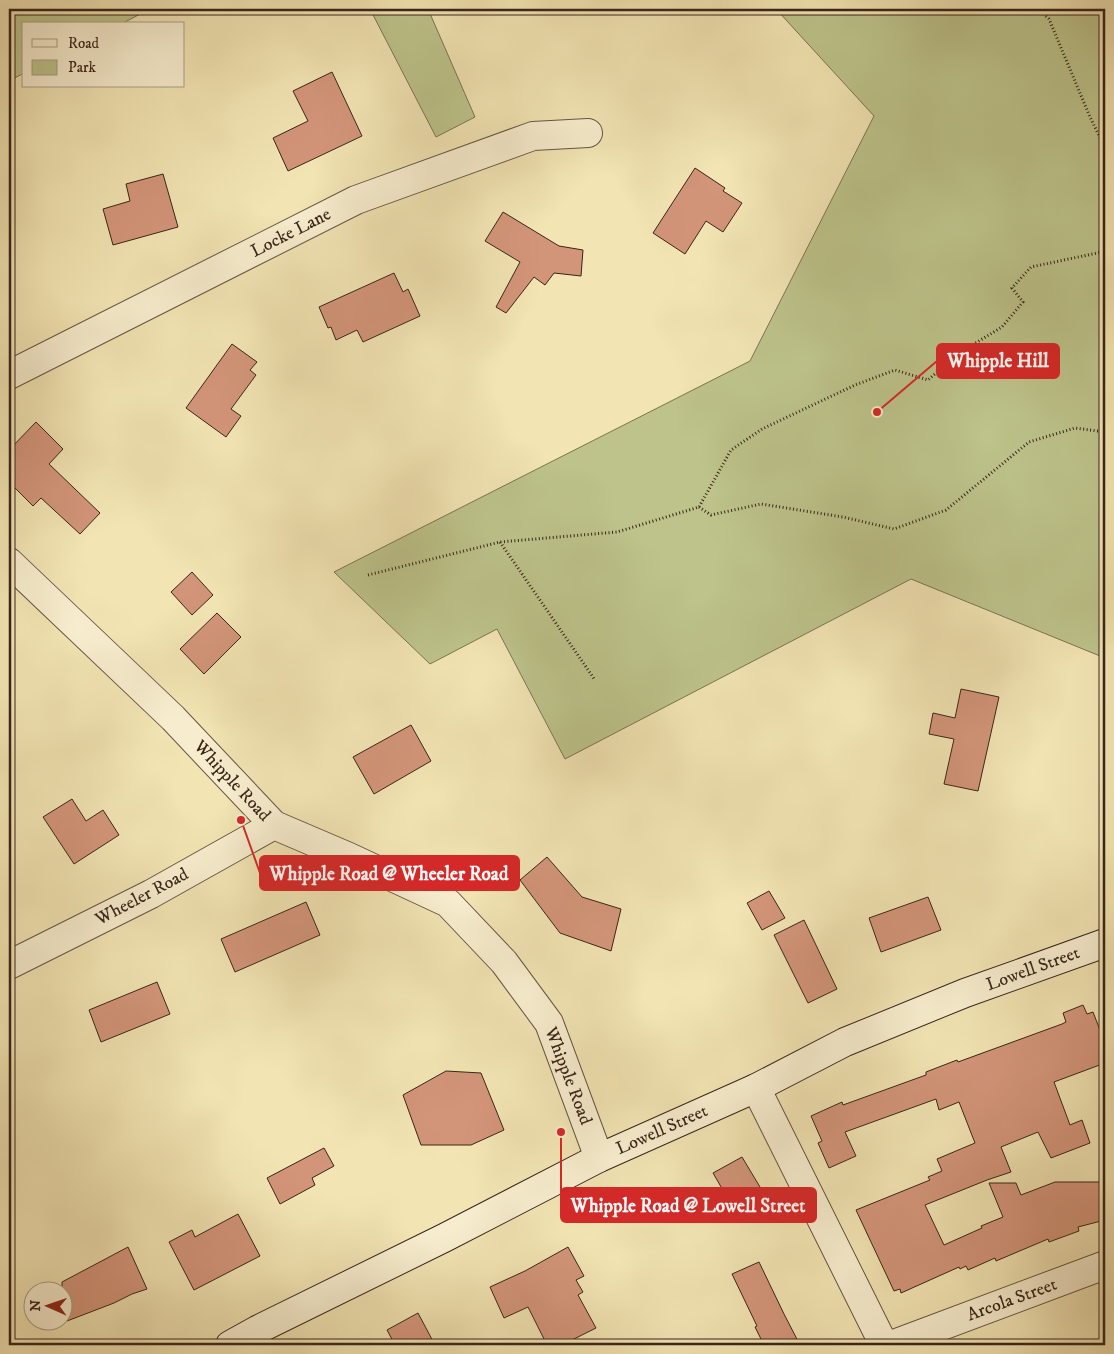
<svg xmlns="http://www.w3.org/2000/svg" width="1114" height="1354" font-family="'IM FELL DW Pica',serif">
  <rect width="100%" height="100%" fill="#f2e4b3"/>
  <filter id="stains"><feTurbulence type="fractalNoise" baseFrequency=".004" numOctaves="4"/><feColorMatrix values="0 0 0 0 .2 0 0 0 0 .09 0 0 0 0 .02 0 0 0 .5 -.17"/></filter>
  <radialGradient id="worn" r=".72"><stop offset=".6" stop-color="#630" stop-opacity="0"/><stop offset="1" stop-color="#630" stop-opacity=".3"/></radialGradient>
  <path fill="#bdc38b" stroke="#7b7452" d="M 9,9 L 150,9 L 121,24 L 24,24 L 24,73 L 9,81 Z
    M 370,9 L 428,9 L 475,117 L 436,137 Z
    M 776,9 L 1105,9 L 1105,658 L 911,579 L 565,759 L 497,629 L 430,664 L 334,572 L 750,361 L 874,116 Z"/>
  <path fill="#d3957a" stroke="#39251a" d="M 332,72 L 362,136 L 288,171 L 273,138 L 308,121 L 293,91 Z
    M 695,168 L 725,188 L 723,191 L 742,203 L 723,232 L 706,221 L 685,254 L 653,233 Z
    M 163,174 L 178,227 L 113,245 L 103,209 L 130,201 L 126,184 Z
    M 503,212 L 559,246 L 583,250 L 581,276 L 554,273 L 545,285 L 534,277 L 506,313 L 496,307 L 520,262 L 485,241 Z
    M 394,273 L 403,292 L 408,289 L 420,316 L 363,342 L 357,330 L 336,340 L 331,327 L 328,328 L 319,307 Z
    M 232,344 L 257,362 L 250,370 L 256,375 L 231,409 L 241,416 L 226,437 L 186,408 Z
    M 36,422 L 63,449 L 49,464 L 100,513 L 80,534 L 41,498 L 33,506 L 9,482 L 9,450 Z
    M 192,572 L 213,595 L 192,615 L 171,592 Z
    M 217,613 L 241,637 L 204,674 L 180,649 Z
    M 961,689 L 999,697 L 978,791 L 944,784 L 954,739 L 929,734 L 933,713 L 955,718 Z
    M 411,725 L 431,761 L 374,794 L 353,757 Z
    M 72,799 L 86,821 L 103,810 L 119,835 L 74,864 L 43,817 Z
    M 547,857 L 582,897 L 621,909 L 611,951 L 560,933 L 520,880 Z
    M 769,891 L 785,918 L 762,930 L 747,903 Z
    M 928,897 L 941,930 L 881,952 L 869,918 Z
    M 306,902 L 320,935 L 235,972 L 221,939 Z
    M 804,920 L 837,989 L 808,1003 L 774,935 Z
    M 157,982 L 170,1014 L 101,1042 L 89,1010 Z
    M 1083,1005 L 1087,1014 L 1093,1012 L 1105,1043 L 1105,1063 L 1054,1082 L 1070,1125 L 1082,1120 L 1090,1143 L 1051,1158 L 1038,1132 L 1001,1147 L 1011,1172 L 987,1180 L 925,1205 L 944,1245 L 982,1228 L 981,1226 L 1003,1217 L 989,1183 L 1016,1183 L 1021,1195 L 1055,1182 L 1105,1182 L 1105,1220 L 1078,1227 L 1079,1231 L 1049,1242 L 1048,1239 L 996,1261 L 995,1258 L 968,1270 L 966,1266 L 960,1269 L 959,1267 L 901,1293 L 900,1289 L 894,1291 L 856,1210 L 930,1180 L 928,1177 L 942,1171 L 937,1159 L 975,1143 L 959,1102 L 939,1110 L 936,1099 L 845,1132 L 856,1156 L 829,1168 L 818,1143 L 822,1141 L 811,1116 L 842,1102 L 843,1105 L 926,1075 L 926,1072 L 957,1060 L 958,1062 L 1062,1024 L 1066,1022 L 1063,1013 Z
    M 446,1071 L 481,1073 L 504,1130 L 471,1145 L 421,1145 L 403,1095 Z
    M 324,1148 L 334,1166 L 312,1178 L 315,1185 L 280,1204 L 267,1178 Z
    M 742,1157 L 760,1187 L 731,1204 L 713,1173 Z
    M 238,1214 L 260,1256 L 194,1290 L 169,1242 L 192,1230 L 195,1237 Z
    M 128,1247 L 147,1289 L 132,1294 L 114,1303 L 67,1321 L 62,1310 L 62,1282 Z
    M 568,1247 L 584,1276 L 576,1280 L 583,1292 L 578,1295 L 596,1328 L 562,1345 L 547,1345 L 528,1307 L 504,1318 L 490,1287 L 525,1271 Z
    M 759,1262 L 784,1314 L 800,1345 L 764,1345 L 755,1327 L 757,1326 L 732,1274 Z
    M 418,1313 L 435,1345 L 395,1345 L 387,1330 Z"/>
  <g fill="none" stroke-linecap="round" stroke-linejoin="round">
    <g stroke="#675540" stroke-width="30">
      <path id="minor" d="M 9,375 L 356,200 L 533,136 L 588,133
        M 9,562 L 173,718 L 274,825 L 349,857 L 448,903 L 504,962 L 549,1023 L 599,1158
        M 9,965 L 151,894 L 274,825
        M 756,1088 L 884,1345
        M 891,1345 L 1105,1265"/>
    </g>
    <g stroke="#39251a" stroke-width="30">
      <path id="secondary" d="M 230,1345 L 257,1330 L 444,1238 L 599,1158 L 756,1088 L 845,1042 L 965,993 L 1105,943"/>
    </g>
    <path stroke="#39251a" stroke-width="3" stroke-dasharray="1 2.5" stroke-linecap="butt" d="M 1038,9 L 1049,19 L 1090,117 L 1105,148
      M 699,507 L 711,515 L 761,504 L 843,517 L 894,529 L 946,510 L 1029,442 L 1075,428 L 1105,432
      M 500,542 L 595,680
      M 368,575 L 500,542 L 617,532 L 699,507 L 731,450 L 762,429 L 855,385 L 895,370 L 928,380 L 959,353 L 1002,327 L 1023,302 L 1012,288 L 1031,267 L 1102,252 L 1105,251"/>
    <use href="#minor" stroke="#f7edce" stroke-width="28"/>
    <use href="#secondary" stroke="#f7edce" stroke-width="28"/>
  </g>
  <g text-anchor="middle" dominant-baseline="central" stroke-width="4" stroke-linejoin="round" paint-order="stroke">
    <g font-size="18" fill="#39251a" stroke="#f7edce">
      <text transform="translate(291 233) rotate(-27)">Locke Lane</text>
      <text transform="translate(232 781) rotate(47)">Whipple Road</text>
      <text transform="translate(142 897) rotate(-28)">Wheeler Road</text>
      <text transform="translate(1033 969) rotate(-20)">Lowell Street</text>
      <text transform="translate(568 1076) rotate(69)">Whipple Road</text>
      <text transform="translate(662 1130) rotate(-24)">Lowell Street</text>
      <text transform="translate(1012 1300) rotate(-20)">Arcola Street</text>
    </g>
  </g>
  <path fill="none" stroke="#d62828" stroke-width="2" d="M877 412L937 361M241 820L260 873M561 1132L561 1205"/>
  <g fill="#d62828" stroke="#f7edce" stroke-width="2">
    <circle cx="877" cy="412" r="5"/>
    <circle cx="241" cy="820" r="5"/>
    <circle cx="561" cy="1132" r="5"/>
  </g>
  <g fill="#d62828" stroke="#d62828" stroke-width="2">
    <rect x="937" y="344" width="122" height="34" rx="5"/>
    <rect x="260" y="856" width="259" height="34" rx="5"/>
    <rect x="561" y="1188" width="255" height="34" rx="5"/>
  </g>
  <g font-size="19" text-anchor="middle" font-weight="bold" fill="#fff">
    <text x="998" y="367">Whipple Hill</text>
    <text x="389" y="880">Whipple Road @ Wheeler Road</text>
    <text x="688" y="1212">Whipple Road @ Lowell Street</text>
  </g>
  <rect width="1114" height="1354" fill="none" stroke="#f2e4b3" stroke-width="30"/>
  <rect x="10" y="10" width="1094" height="1334" fill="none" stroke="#39251a" stroke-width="2.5"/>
  <rect x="15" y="15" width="1084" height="1324" fill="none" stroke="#39251a"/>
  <rect x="22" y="22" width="162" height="65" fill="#f7edce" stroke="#ab9d86"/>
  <rect x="32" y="39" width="25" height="8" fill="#f7edce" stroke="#ab9d86"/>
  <text x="68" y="48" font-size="15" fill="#39251a">Road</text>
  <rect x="32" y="60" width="25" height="15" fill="#bdc38b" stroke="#ab9d86"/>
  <text x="68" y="72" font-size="15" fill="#39251a">Park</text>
  <g transform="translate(48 1306) rotate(272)"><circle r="24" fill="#f7edce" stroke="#ab9d86"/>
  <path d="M0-4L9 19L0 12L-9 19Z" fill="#8f2418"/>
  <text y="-8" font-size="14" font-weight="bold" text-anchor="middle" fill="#39251a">N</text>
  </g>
  <rect width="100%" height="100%" filter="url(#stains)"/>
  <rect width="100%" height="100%" fill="url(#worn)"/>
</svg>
